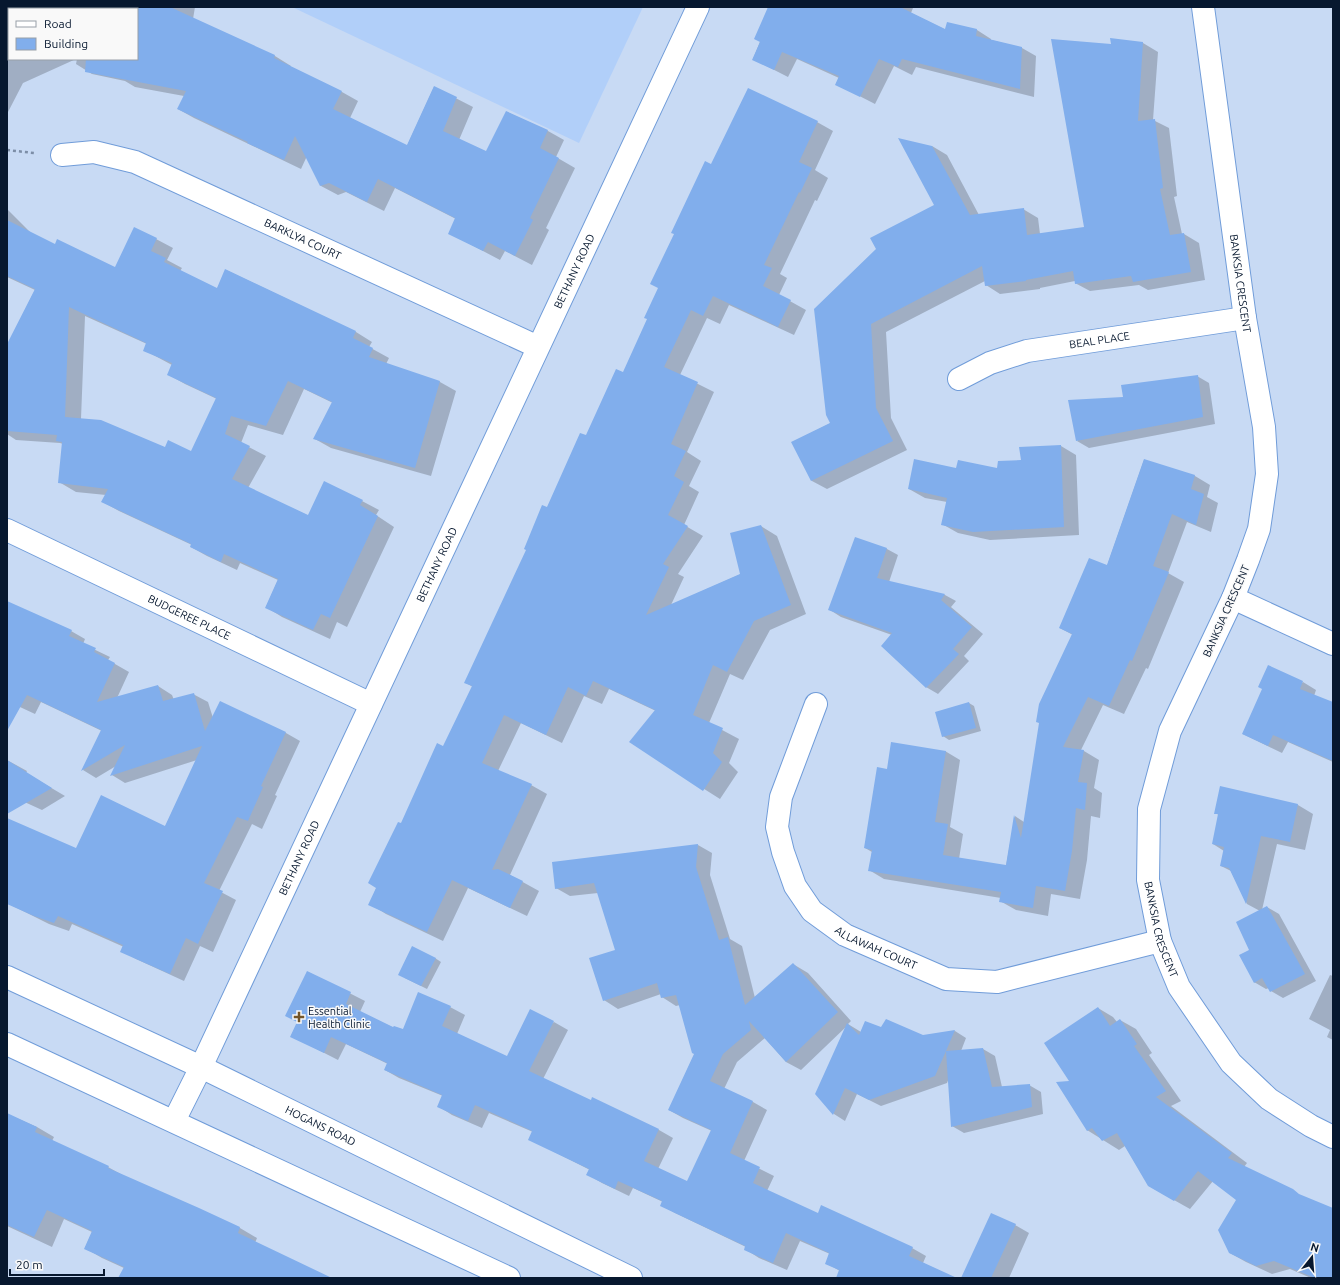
<svg xmlns="http://www.w3.org/2000/svg" width="1340" height="1285" font-family="Ubuntu,sans-serif">
  <rect width="100%" height="100%" fill="#c8daf4"/>
  <path fill="#b1cff9" d="M 292,7 L 643,7 L 579,143 Z"/>
  <path fill="#0003" fill-rule="evenodd" d="M 7,7 L 13,7 L 13,9 L 9,9 L 9,59 L 76,59 L 23,83 L 7,114 Z
    M 60,7 L 195,7 L 193,19 L 275,56 L 291,66 L 290,67 L 342,92 L 358,101 L 350,118 L 407,146 L 434,87 L 473,107 L 459,140 L 487,152 L 507,112 L 548,131 L 564,140 L 556,157 L 575,168 L 546,228 L 549,230 L 532,265 L 505,251 L 500,260 L 449,233 L 456,219 L 395,188 L 384,211 L 346,192 L 338,195 L 321,186 L 307,156 L 301,169 L 194,118 L 178,109 L 184,96 L 135,87 L 125,81 L 92,74 L 76,64 L 77,59 L 137,59 L 137,9 L 60,9 Z
    M 774,7 L 912,7 L 913,8 L 911,13 L 946,30 L 977,30 L 991,39 L 991,40 L 1022,48 L 1036,56 L 1034,97 L 916,67 L 912,75 L 894,66 L 875,104 L 836,84 L 839,78 L 797,59 L 788,77 L 753,59 Z
    M 1143,43 L 1158,52 L 1153,120 L 1169,128 L 1177,196 L 1174,197 L 1182,234 L 1184,234 L 1199,243 L 1205,280 L 1148,290 L 1139,285 L 1090,291 L 1075,283 L 1075,281 L 1040,288 L 1040,289 L 1000,294 L 986,285 L 985,281 L 886,332 L 891,418 L 907,450 L 827,489 L 812,481 L 793,442 L 831,423 L 815,309 L 935,205 L 932,146 L 947,155 L 979,215 L 1023,209 L 1038,218 L 1040,234 L 1085,228 L 1112,45 Z
    M 817,122 L 833,131 L 815,170 L 828,178 L 817,201 L 815,200 L 780,274 L 787,278 L 779,295 L 806,310 L 794,335 L 729,305 L 720,324 L 707,318 L 680,375 L 714,392 L 687,452 L 701,461 L 689,486 L 699,492 L 684,525 L 703,536 L 678,574 L 684,577 L 671,605 L 741,574 L 761,526 L 777,536 L 806,614 L 770,630 L 743,680 L 730,674 L 709,723 L 739,739 L 729,763 L 738,772 L 720,799 L 630,742 L 656,711 L 609,689 L 602,704 L 584,696 L 562,743 L 521,723 L 498,771 L 531,785 L 547,794 L 510,875 L 539,891 L 527,916 L 468,888 L 443,941 L 386,914 L 370,904 L 401,824 L 444,747 L 473,687 L 466,683 L 547,508 L 586,436 L 624,373 L 648,319 L 712,165 Z
    M 7,209 L 31,233 L 55,245 L 115,269 L 156,239 L 173,248 L 167,260 L 182,268 L 180,271 L 217,289 L 226,270 L 356,332 L 372,342 L 369,347 L 389,358 L 386,364 L 440,382 L 456,391 L 431,476 L 331,448 L 315,439 L 333,403 L 304,389 L 283,435 L 248,425 L 241,443 L 266,456 L 248,488 L 309,516 L 362,501 L 379,510 L 376,515 L 394,527 L 347,627 L 337,622 L 330,639 L 282,617 L 266,607 L 278,580 L 240,563 L 237,570 L 207,556 L 191,547 L 192,545 L 119,511 L 103,502 L 106,495 L 76,492 L 59,482 L 63,444 L 60,443 L 16,440 L 7,434 L 7,347 L 35,290 L 7,277 ZM 85,316 L 147,344 L 144,350 L 172,365 L 169,375 L 185,384 L 217,399 L 192,452 L 165,448 L 81,419 Z
    M 1197,376 L 1209,383 L 1215,424 L 1089,448 L 1077,441 L 1124,398 Z
    M 1061,446 L 1076,455 L 1079,535 L 990,540 L 958,533 L 942,524 L 947,502 L 925,498 L 909,489 L 957,469 L 998,470 Z
    M 1144,460 L 1195,476 L 1210,485 L 1207,497 L 1218,503 L 1211,532 L 1187,522 L 1168,573 L 1184,582 L 1148,669 L 1146,668 L 1124,714 L 1103,705 L 1081,750 L 1084,751 L 1099,760 L 1094,788 L 1102,793 L 1100,818 L 1091,816 L 1087,860 L 1080,899 L 1051,894 L 1048,916 L 1016,910 L 1000,901 L 1001,898 L 884,879 L 869,870 L 872,852 L 865,848 L 888,770 L 945,751 L 960,760 L 950,827 L 963,834 L 959,859 L 1006,866 L 1015,816 L 1024,822 L 1073,635 L 1060,628 L 1107,566 Z
    M 856,539 L 887,549 L 898,555 L 889,582 L 945,595 L 956,601 L 951,607 L 983,634 L 964,656 L 969,661 L 938,694 L 926,687 L 892,635 L 841,617 L 830,610 Z
    M 7,602 L 71,631 L 85,639 L 83,644 L 110,657 L 108,660 L 129,672 L 117,698 L 158,686 L 172,695 L 174,700 L 193,694 L 208,702 L 213,718 L 220,702 L 286,733 L 300,741 L 275,795 L 277,796 L 262,829 L 252,824 L 219,891 L 236,900 L 213,952 L 200,946 L 184,981 L 136,959 L 122,951 L 124,947 L 72,924 L 69,931 L 49,924 L 7,903 L 7,853 L 77,850 L 165,827 L 197,760 L 125,783 L 112,775 L 116,766 L 96,778 L 83,770 L 102,731 L 41,702 L 35,714 L 7,701 Z
    M 1303,682 L 1316,690 L 1314,696 L 1333,704 L 1333,762 L 1288,742 L 1282,753 L 1243,734 Z
    M 969,703 L 974,706 L 981,731 L 949,740 L 943,736 Z
    M 7,760 L 27,771 L 26,773 L 65,796 L 42,810 L 7,794 Z
    M 1221,788 L 1298,805 L 1313,814 L 1305,850 L 1277,844 L 1262,910 L 1267,907 L 1279,914 L 1316,981 L 1283,998 L 1271,991 L 1269,988 L 1266,989 L 1254,982 L 1251,950 L 1260,911 L 1247,904 L 1231,871 L 1221,866 L 1224,851 L 1213,844 L 1219,815 L 1215,813 Z
    M 698,845 L 712,853 L 710,875 L 730,939 L 742,946 L 755,998 L 793,964 L 808,973 L 851,1021 L 848,1024 L 861,1032 L 882,1028 L 922,1036 L 955,1031 L 966,1038 L 961,1051 L 983,1049 L 995,1056 L 1002,1087 L 1029,1085 L 1041,1092 L 1043,1114 L 964,1133 L 952,1126 L 949,1078 L 947,1083 L 881,1106 L 857,1094 L 845,1121 L 834,1114 L 816,1094 L 848,1025 L 801,1070 L 786,1062 L 765,1038 L 737,1062 L 724,1089 L 753,1102 L 767,1110 L 744,1161 L 774,1176 L 767,1191 L 818,1214 L 912,1248 L 926,1256 L 923,1263 L 955,1278 L 837,1278 L 840,1271 L 826,1263 L 830,1254 L 800,1241 L 787,1270 L 759,1258 L 745,1249 L 746,1247 L 675,1213 L 661,1205 L 663,1202 L 633,1188 L 629,1196 L 602,1183 L 587,1174 L 590,1170 L 529,1139 L 533,1132 L 489,1113 L 482,1128 L 452,1115 L 438,1106 L 443,1096 L 399,1078 L 385,1070 L 388,1064 L 346,1044 L 338,1060 L 291,1036 L 298,1022 L 308,972 L 365,1001 L 360,1012 L 394,1028 L 404,1031 L 450,1007 L 465,1015 L 457,1034 L 507,1057 L 554,1022 L 568,1030 L 543,1079 L 591,1102 L 659,1130 L 673,1138 L 658,1169 L 688,1182 L 712,1131 L 683,1118 L 669,1110 L 695,1053 L 680,1005 L 676,1006 L 662,997 L 661,994 L 618,1009 L 604,1000 L 617,951 L 598,893 L 570,896 L 556,888 Z
    M 435,958 L 441,962 L 427,989 L 405,978 Z
    M 1330,975 L 1333,976 L 1333,1040 L 1327,1037 L 1330,1030 L 1309,1019 Z
    M 1098,1008 L 1113,1017 L 1117,1022 L 1120,1020 L 1136,1029 L 1152,1053 L 1149,1055 L 1181,1101 L 1171,1106 L 1247,1163 L 1244,1167 L 1304,1198 L 1333,1210 L 1333,1278 L 1311,1278 L 1290,1269 L 1272,1274 L 1246,1262 L 1230,1253 L 1238,1200 L 1213,1181 L 1190,1209 L 1149,1186 L 1125,1146 L 1119,1150 L 1087,1130 L 1071,1082 Z
    M 7,1114 L 37,1127 L 54,1137 L 52,1141 L 108,1167 L 126,1177 L 240,1228 L 257,1238 L 255,1243 L 330,1278 L 120,1278 L 124,1268 L 102,1258 L 85,1248 L 92,1232 L 64,1219 L 52,1247 L 7,1226 Z
    M 1015,1225 L 1029,1233 L 1009,1278 L 962,1278 Z"/>
  <path fill="#81aeec" fill-rule="evenodd" d="M 137,7 L 170,7 L 275,55 L 274,58 L 342,91 L 333,109 L 407,145 L 434,86 L 457,97 L 443,131 L 486,151 L 506,111 L 548,130 L 540,148 L 559,158 L 530,218 L 533,220 L 515,256 L 488,242 L 483,251 L 448,234 L 455,218 L 378,179 L 367,202 L 329,183 L 320,186 L 295,136 L 284,160 L 247,143 L 248,142 L 177,109 L 186,91 L 85,72 L 86,59 L 137,59 Z
    M 768,7 L 900,7 L 945,29 L 947,22 L 977,29 L 976,36 L 1022,47 L 1020,89 L 902,59 L 898,67 L 879,59 L 860,97 L 835,85 L 839,76 L 782,52 L 774,70 L 752,60 L 760,42 L 754,39 Z
    M 1110,38 L 1143,42 L 1138,121 L 1155,119 L 1163,188 L 1160,189 L 1170,235 L 1184,233 L 1191,272 L 1133,282 L 1131,276 L 1075,284 L 1073,271 L 1026,280 L 1026,281 L 985,286 L 982,266 L 871,324 L 876,408 L 893,441 L 811,481 L 791,442 L 830,423 L 826,415 L 814,309 L 876,249 L 870,238 L 934,205 L 898,138 L 932,146 L 970,215 L 1024,208 L 1027,235 L 1084,227 L 1051,39 L 1111,44 Z
    M 748,88 L 818,121 L 799,162 L 812,168 L 800,193 L 799,192 L 764,265 L 772,268 L 763,286 L 791,300 L 778,327 L 713,296 L 703,316 L 691,310 L 664,367 L 698,382 L 671,444 L 686,451 L 674,476 L 684,482 L 668,515 L 688,526 L 663,564 L 669,567 L 646,615 L 740,574 L 730,533 L 761,525 L 791,605 L 754,621 L 727,672 L 713,665 L 693,715 L 723,728 L 713,753 L 722,762 L 703,791 L 629,742 L 655,710 L 593,681 L 586,696 L 568,687 L 546,735 L 504,715 L 482,763 L 532,784 L 492,870 L 498,869 L 523,881 L 510,908 L 452,880 L 427,932 L 368,905 L 376,888 L 368,883 L 398,822 L 401,823 L 437,743 L 443,746 L 472,686 L 464,683 L 526,550 L 524,549 L 542,505 L 547,507 L 580,433 L 586,435 L 616,369 L 623,372 L 647,319 L 644,318 L 658,288 L 650,284 L 674,234 L 671,233 L 705,161 L 711,164 Z
    M 7,220 L 55,244 L 57,239 L 115,267 L 134,227 L 157,238 L 151,251 L 166,258 L 164,262 L 217,288 L 225,269 L 356,331 L 353,338 L 373,348 L 369,357 L 440,381 L 415,468 L 313,439 L 332,402 L 288,381 L 266,426 L 231,416 L 225,434 L 250,446 L 232,479 L 308,515 L 324,481 L 363,500 L 360,505 L 378,516 L 330,618 L 321,614 L 313,630 L 265,608 L 278,579 L 224,554 L 221,562 L 190,547 L 191,544 L 101,502 L 108,489 L 58,483 L 62,442 L 56,441 L 57,435 L 7,431 L 7,344 L 35,289 L 7,276 ZM 69,307 L 146,343 L 143,351 L 172,363 L 167,375 L 216,398 L 191,451 L 168,440 L 165,447 L 101,420 L 65,417 Z
    M 1198,375 L 1203,417 L 1076,441 L 1068,400 L 1123,397 L 1121,385 Z
    M 1061,445 L 1064,527 L 973,532 L 941,525 L 947,498 L 908,489 L 914,459 L 956,468 L 958,460 L 997,468 L 998,461 L 1021,460 L 1019,447 Z
    M 1144,459 L 1195,475 L 1191,489 L 1204,494 L 1196,525 L 1172,514 L 1153,566 L 1169,572 L 1132,661 L 1130,660 L 1109,706 L 1088,697 L 1063,747 L 1084,750 L 1078,782 L 1087,783 L 1085,810 L 1076,808 L 1072,851 L 1065,891 L 1036,886 L 1033,908 L 999,902 L 1001,892 L 868,871 L 872,850 L 864,848 L 877,767 L 887,769 L 891,742 L 946,751 L 935,822 L 948,824 L 943,855 L 1006,865 L 1014,815 L 1021,838 L 1039,723 L 1036,722 L 1039,704 L 1072,634 L 1059,628 L 1089,558 L 1107,565 Z
    M 855,537 L 887,548 L 877,578 L 945,594 L 941,600 L 972,627 L 953,649 L 959,654 L 926,688 L 881,646 L 892,633 L 828,610 Z
    M 7,601 L 72,630 L 69,636 L 96,648 L 94,652 L 115,663 L 97,702 L 158,685 L 163,701 L 194,693 L 205,731 L 220,701 L 286,732 L 261,786 L 263,787 L 248,821 L 237,817 L 204,883 L 223,891 L 198,944 L 186,938 L 170,974 L 120,952 L 123,945 L 58,916 L 54,923 L 34,916 L 7,904 L 7,818 L 76,848 L 101,795 L 165,826 L 202,746 L 110,776 L 125,745 L 81,771 L 101,730 L 27,695 L 7,731 Z
    M 1268,665 L 1303,681 L 1300,689 L 1333,702 L 1333,761 L 1273,735 L 1268,746 L 1242,734 L 1262,689 L 1258,687 Z
    M 969,702 L 976,728 L 942,737 L 935,712 Z
    M 7,760 L 52,788 L 7,814 Z
    M 1220,786 L 1298,804 L 1290,842 L 1261,836 L 1246,904 L 1229,868 L 1220,866 L 1224,847 L 1212,844 L 1218,814 L 1214,814 Z
    M 698,844 L 696,867 L 719,940 L 728,937 L 745,1005 L 793,963 L 838,1012 L 786,1062 L 749,1021 L 751,1030 L 723,1054 L 710,1081 L 753,1101 L 730,1153 L 760,1167 L 753,1183 L 818,1213 L 821,1205 L 913,1247 L 909,1256 L 957,1278 L 836,1278 L 839,1270 L 825,1264 L 829,1253 L 786,1233 L 773,1263 L 744,1250 L 745,1246 L 660,1206 L 662,1201 L 618,1181 L 615,1189 L 586,1175 L 589,1169 L 528,1140 L 532,1131 L 475,1105 L 468,1121 L 437,1107 L 442,1095 L 384,1070 L 387,1063 L 331,1037 L 324,1053 L 290,1037 L 297,1022 L 285,1016 L 307,971 L 351,992 L 346,1004 L 393,1027 L 394,1026 L 403,1029 L 418,992 L 451,1006 L 442,1026 L 507,1056 L 530,1009 L 554,1021 L 529,1071 L 591,1100 L 592,1097 L 659,1129 L 644,1161 L 687,1181 L 711,1130 L 668,1110 L 694,1054 L 692,1053 L 676,995 L 661,998 L 657,983 L 603,1001 L 589,958 L 615,950 L 594,883 L 555,889 L 552,862 Z
    M 1267,906 L 1305,974 L 1270,992 L 1262,978 L 1254,983 L 1239,955 L 1249,950 L 1236,922 Z
    M 412,946 L 436,958 L 421,986 L 398,975 Z
    M 1098,1007 L 1110,1026 L 1120,1019 L 1137,1044 L 1134,1046 L 1166,1091 L 1156,1097 L 1232,1153 L 1228,1158 L 1293,1189 L 1299,1194 L 1333,1208 L 1333,1278 L 1315,1278 L 1274,1261 L 1256,1266 L 1229,1253 L 1218,1230 L 1236,1200 L 1198,1171 L 1174,1201 L 1148,1186 L 1117,1133 L 1102,1141 L 1092,1128 L 1087,1131 L 1056,1082 L 1069,1081 L 1044,1043 Z
    M 886,1019 L 923,1035 L 955,1030 L 946,1051 L 983,1048 L 992,1087 L 1030,1084 L 1032,1107 L 951,1127 L 946,1051 L 935,1076 L 869,1100 L 845,1088 L 833,1115 L 815,1094 L 847,1023 L 859,1035 L 865,1021 L 881,1027 Z
    M 7,1113 L 37,1127 L 35,1132 L 109,1166 L 108,1168 L 199,1208 L 240,1227 L 238,1233 L 332,1278 L 118,1278 L 124,1267 L 84,1249 L 92,1231 L 47,1210 L 34,1237 L 7,1225 Z
    M 991,1213 L 1016,1224 L 991,1278 L 961,1278 Z"/>
  <g fill="none" stroke-linecap="round" stroke-linejoin="round">
    <g stroke="#709cd9" stroke-width="24">
      <g id="street">
        <path id="s1" d="M 1203,7 L 1245,318 L 1264,427 L 1267,474 L 1259,529 L 1248,560 L 1233,598 L 1170,731 L 1149,809 L 1148,880 L 1160,941 L 1179,987 L 1231,1063 L 1269,1099 L 1311,1126 L 1333,1137"/>
        <path id="s2" d="M 62,155 L 94,152 L 135,162 L 538,347"/>
        <path id="s3" d="M 959,379 L 990,363 L 1027,351 L 1245,318"/>
        <path id="s4" d="M 7,530 L 371,704"/>
        <path d="M 1233,598 L 1333,644"/>
        <path id="s5" d="M 816,704 L 781,797 L 777,827 L 783,852 L 795,886 L 812,911 L 845,935 L 946,979 L 997,982 L 1160,941"/>
        <path id="s6" d="M 201,1067 L 698,7"/>
      </g>
    </g>
    <g stroke="#709cd9" stroke-width="24">
      <g id="secondary">
        <path id="s7" d="M 7,977 L 201,1067 L 631,1278"/>
        <path d="M 7,1044 L 509,1278"/>
        <path d="M 174,1121 L 201,1067"/>
      </g>
    </g>
    <path stroke="#7d8ea7" stroke-width="2.5" stroke-dasharray="3 3" stroke-linecap="butt" d="M 7,150 L 34,153"/>
    <use href="#street" stroke="#fff" stroke-width="22"/>
    <use href="#secondary" stroke="#fff" stroke-width="22"/>
  </g>
  <path fill="#73562a" stroke="#f9f9f9" stroke-width="1.5" d="M297 1011h4v4h4v4h-4v4h-4v-4h-4v-4h4z"/>
  <g text-anchor="middle" dominant-baseline="central" stroke-width="3" stroke-linejoin="round" paint-order="stroke">
    <g font-size="11" fill="#07182f" stroke="#f9f9f9">
      <text stroke="none"><textPath href="#s2" startOffset="259">BARKLYA COURT</textPath></text>
      <text stroke="none"><textPath href="#s6" startOffset="879">BETHANY ROAD</textPath></text>
      <text stroke="none"><textPath href="#s1" startOffset="279">BANKSIA CRESCENT</textPath></text>
      <text stroke="none"><textPath href="#s3" startOffset="147">BEAL PLACE</textPath></text>
      <text stroke="none"><textPath href="#s6" startOffset="555">BETHANY ROAD</textPath></text>
      <text transform="translate(1226 611) rotate(-66)">BANKSIA CRESCENT</text>
      <text stroke="none"><textPath href="#s4" startOffset="202">BUDGEREE PLACE</textPath></text>
      <text stroke="none"><textPath href="#s6" startOffset="231">BETHANY ROAD</textPath></text>
      <text stroke="none"><textPath href="#s1" startOffset="951">BANKSIA CRESCENT</textPath></text>
      <text stroke="none"><textPath href="#s5" startOffset="296">ALLAWAH COURT</textPath></text>
      <text stroke="none"><textPath href="#s7" startOffset="347">HOGANS ROAD</textPath></text>
    </g>
    <g font-size="11" fill="#07182f" stroke="#f9f9f9" text-anchor="start">
      <text x="308" y="1011">Essential<tspan x="308" dy="13">Health Clinic</tspan></text>
    </g>
  </g>
  <rect width="1340" height="1285" fill="none" stroke="#07182f" stroke-width="16"/>
  <rect x="8" y="8" width="130" height="52" fill="#f9f9f9" stroke="#989fa8"/>
  <rect x="16" y="21" width="20" height="6" fill="#ffffff" stroke="#989fa8"/>
  <text x="44" y="28" font-size="12" fill="#07182f">Road</text>
  <rect x="16" y="38" width="20" height="12" fill="#81aeec" stroke="#989fa8"/>
  <text x="44" y="48" font-size="12" fill="#07182f">Building</text>
  <g transform="translate(1312 1257) rotate(17)" stroke="#f9f9f9" stroke-width="3" paint-order="stroke">
  <path d="M0-3L7 15L0 10L-7 15Z" fill="#07182f"/>
  <text y="-6" font-size="11" font-weight="bold" text-anchor="middle" fill="#07182f">N</text>
  </g>
  <path d="M10 1269v6h94v-6" fill="none" stroke="#07182f" stroke-width="2"/>
  <text x="16" y="1269" font-size="12" fill="#07182f" stroke="#f9f9f9" stroke-width="3" paint-order="stroke">20 m</text>
</svg>
